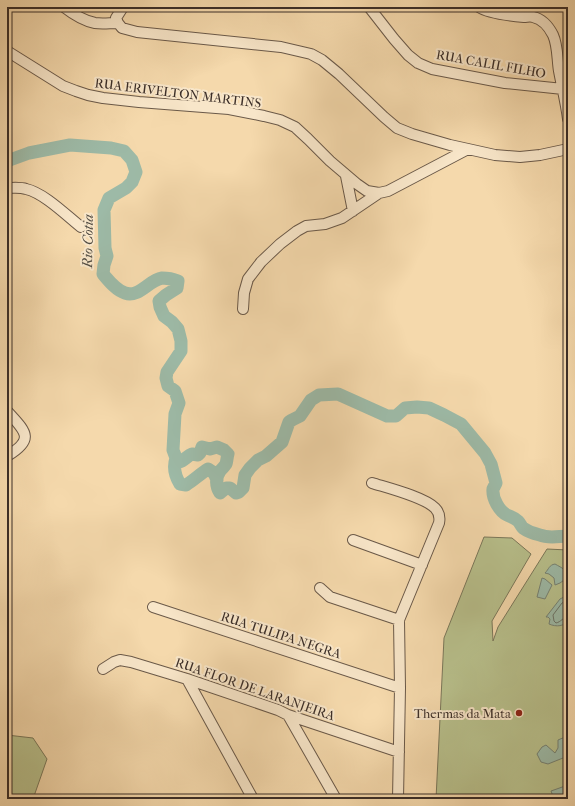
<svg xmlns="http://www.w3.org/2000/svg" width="575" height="806" font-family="'IM FELL French Canon',serif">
  <rect width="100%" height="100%" fill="#f5d9ac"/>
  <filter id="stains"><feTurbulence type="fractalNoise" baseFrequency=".005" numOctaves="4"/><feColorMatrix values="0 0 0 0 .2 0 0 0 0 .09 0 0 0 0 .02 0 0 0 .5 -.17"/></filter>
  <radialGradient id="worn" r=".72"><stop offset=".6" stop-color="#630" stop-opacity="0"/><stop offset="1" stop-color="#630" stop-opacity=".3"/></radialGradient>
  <path fill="#b8c08c" stroke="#7a775a" d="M 484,537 L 512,538 L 531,554 L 492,621 L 493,641 L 498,627 L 547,549 L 568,550 L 568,799 L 436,799 L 444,638 Z
    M 7,735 L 33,738 L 47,759 L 33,799 L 7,799 Z"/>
  <path fill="#9dbaa7" stroke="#768274" d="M 555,564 C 562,568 568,570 567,578 L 560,583 L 555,585 L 554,578 L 549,574 L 545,573 C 549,569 549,565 555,564 Z
    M 542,578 L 545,579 L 552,585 L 545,599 L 537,597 Z
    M 568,595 C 568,600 569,614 568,619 C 565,627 556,627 549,624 L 550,619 L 548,617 L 546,617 L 560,599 Z
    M 565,737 L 568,744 L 568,756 L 548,764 L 541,762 L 537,754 L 542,747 L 546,745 L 555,753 L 558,748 L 558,740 Z
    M 568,785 L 568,799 L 554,799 L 551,791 Z"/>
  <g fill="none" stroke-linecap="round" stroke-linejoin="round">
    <path stroke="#6c7468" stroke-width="1" d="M 568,600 L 562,603 L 553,615 L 554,621 L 556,623 C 561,622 563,617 568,617"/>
    <path stroke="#9dbaa7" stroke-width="13" d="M 7,161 L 29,153 L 70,145 L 111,148 L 124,151 L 132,160 L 136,172 L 132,182 L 126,188 L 109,198 L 104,210 L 105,248 L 107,256 L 104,265 L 103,274 C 109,281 116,290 125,293 C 139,298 149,280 162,278 C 168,278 173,279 178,281 L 177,288 L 166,295 L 159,301 L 160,307 L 164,316 L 172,322 L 178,329 L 181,341 L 181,351 L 167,372 L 166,378 L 168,386 L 175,391 L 179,403 L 175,414 L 173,450 L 176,458 L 179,462 C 184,461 187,456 192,454 L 198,455 L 200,453 L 202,447 L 210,449 L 217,447 L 224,450 L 228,454 C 227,457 227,461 226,464 C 224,467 222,469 220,471 C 215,478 216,487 220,493 L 226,488 L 230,488 L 236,493 L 239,492 L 243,488 L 245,475 L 250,468 L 258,460 L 266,456 L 282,442 L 289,422 L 292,420 L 300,416 L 311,400 L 319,395 L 338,394 L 387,416 L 396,416 L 405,408 L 417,407 L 429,408 L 444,415 L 461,424 L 485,453 L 491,464 L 496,483 C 495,485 494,487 493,489 C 492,498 499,511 507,515 C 511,517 515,518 518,521 C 520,523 521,526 523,528 C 527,531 536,534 540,535 C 549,539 559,536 568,536
      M 176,458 C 173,467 175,476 180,484 L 186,485 C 194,480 200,474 208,469 L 214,473 L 217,480"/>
    <g stroke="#6a5949" stroke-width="12">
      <path id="minor" d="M 64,7 C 73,14 84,21 95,23 C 102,24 110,23 118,23 L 122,28 L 137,32 L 281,47 L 311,54 L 322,60 L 339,74 L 384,117 L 397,128 L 412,134 L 450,145 L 495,155 L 520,157 L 540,155 L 568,149
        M 369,7 L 394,39 L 408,55 L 418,63 L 432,69 L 505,83 L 563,89
        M 479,7 C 488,13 513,16 524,17 C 527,17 530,16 533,17 C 542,19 549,27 553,35 C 558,46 557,59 559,71 C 562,87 566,103 568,119
        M 118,23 L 116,18 L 123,7
        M 7,51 L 63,86 L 76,91 L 88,95 L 103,98 L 139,102 L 229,109 L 264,116 L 280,120 L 295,127 L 308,139 L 330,161 L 357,184 L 367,191 L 379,193 L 388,191 L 468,149
        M 346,176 L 353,211
        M 7,188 C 13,188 20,187 26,189 C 44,193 66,215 81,227
        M 243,309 L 244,293 L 248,279 L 261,262 L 280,244 L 297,231 L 306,226 L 325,224 L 342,218 L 379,193
        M 7,411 C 25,431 36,439 7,456
        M 372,483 C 388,488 424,497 435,508 C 439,512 440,518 439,523 L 399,620 L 400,688 L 398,799
        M 353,540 L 422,565
        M 320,588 L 330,597 L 399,620
        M 153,607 L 400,688
        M 103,669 L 114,662 L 120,660 L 131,662 L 187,679 L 278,710 L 288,715 L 399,752
        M 187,679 L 253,799
        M 288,715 L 336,799"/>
    </g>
    <use href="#minor" stroke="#f8e6c9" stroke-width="10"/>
  </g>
  <circle fill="#8f2418" stroke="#f8e6c9" stroke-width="1.5" cx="519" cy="713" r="4"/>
  <g text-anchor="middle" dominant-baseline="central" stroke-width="4" stroke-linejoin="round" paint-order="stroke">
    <g font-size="13" fill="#3b2e28" stroke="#f8e6c9">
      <text transform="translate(491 64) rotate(10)">RUA CALIL FILHO</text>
      <text transform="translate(178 93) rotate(7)">RUA ERIVELTON MARTINS</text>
      <text transform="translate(281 635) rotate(18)">RUA TULIPA NEGRA</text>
      <text transform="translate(255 689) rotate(19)">RUA FLOR DE LARANJEIRA</text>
    </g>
    <g font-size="13" fill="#3b2e28" stroke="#f8e6c9" text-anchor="end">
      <text x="511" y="713">Thermas da Mata</text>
    </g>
    <g font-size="14" font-style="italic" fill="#4f4a41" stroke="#f8e6c9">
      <text transform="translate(88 241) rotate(-89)">Rio Cotia</text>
    </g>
  </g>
  <rect width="575" height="806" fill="none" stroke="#f5d9ac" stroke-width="24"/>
  <rect x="8" y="8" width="559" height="790" fill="none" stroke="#3b2e28" stroke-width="2"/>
  <rect x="12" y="12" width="551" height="782" fill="none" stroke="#3b2e28"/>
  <rect width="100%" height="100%" filter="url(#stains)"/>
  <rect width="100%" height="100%" fill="url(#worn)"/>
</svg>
